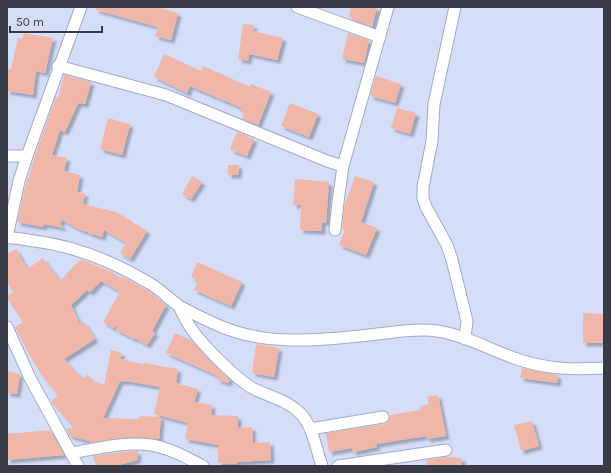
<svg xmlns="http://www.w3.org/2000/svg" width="611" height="473" font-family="Karla,sans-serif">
  <defs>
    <filter id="shadow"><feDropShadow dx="3.5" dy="3.5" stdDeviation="1" flood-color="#0004"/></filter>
  </defs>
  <rect width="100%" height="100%" fill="#d5def9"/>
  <path fill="#f0b7a8" filter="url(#shadow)" d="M 96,7 L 157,7 L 178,13 L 171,40 L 155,36 L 158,27 L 96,10 Z
    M 351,7 L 377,7 L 372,27 L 351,19 L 352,17 L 349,17 Z
    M 243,24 L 254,25 L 253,31 L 283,38 L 277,60 L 249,54 L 248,61 L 238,59 Z
    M 24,33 L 53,38 L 45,73 L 36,71 L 33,95 L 7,91 L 7,69 L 11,69 L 18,38 L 22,39 Z
    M 348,33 L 369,40 L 364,63 L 342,59 Z
    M 164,54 L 201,71 L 203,66 L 250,87 L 251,84 L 271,92 L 258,125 L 242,119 L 244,113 L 240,112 L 242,108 L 190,86 L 187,93 L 154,77 Z
    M 64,75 L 91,82 L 85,104 L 78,103 L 65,132 L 60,130 L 52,155 L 67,158 L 64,171 L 80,175 L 77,192 L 85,193 L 83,204 L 116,212 L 147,231 L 130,259 L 120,253 L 126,243 L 104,230 L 102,237 L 88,233 L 88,232 L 80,230 L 62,220 L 60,224 L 64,228 L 44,224 L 43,227 L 17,222 L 26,183 L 27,178 L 29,178 L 34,158 L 56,97 L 58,98 Z
    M 376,76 L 401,84 L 395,103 L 370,96 Z
    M 290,103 L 318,114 L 309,137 L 281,126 Z
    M 397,108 L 416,113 L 410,134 L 391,128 Z
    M 108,118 L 130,124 L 122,155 L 100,149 Z
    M 237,132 L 254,139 L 247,156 L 231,150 L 231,146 Z
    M 228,165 L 239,165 L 238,175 L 228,175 Z
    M 192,176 L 202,182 L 191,199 L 182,194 Z
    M 355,176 L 374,182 L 361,222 L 377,228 L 366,255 L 339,245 L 345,230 L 342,229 L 344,207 Z
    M 295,179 L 329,182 L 326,223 L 322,222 L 322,231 L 300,230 L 301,205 L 293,205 Z
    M 16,249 L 27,269 L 43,258 L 60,281 L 81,259 L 112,272 L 120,279 L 122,276 L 132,282 L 149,291 L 166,305 L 152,331 L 155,333 L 147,345 L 135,338 L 134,339 L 116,330 L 117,326 L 113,328 L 103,322 L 120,292 L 101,281 L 90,292 L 87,290 L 71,305 L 80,324 L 84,322 L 95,339 L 64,359 L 83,379 L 87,375 L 92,380 L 104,385 L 111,350 L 122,353 L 120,359 L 143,364 L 144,363 L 178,369 L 176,383 L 198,389 L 194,402 L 212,405 L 211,415 L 238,416 L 238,428 L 252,427 L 253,443 L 270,442 L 271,460 L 237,462 L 237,464 L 218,463 L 218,445 L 185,439 L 188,423 L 154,414 L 160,387 L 126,381 L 126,382 L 120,381 L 103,418 L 139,419 L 140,416 L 161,417 L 159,439 L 131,437 L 90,443 L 89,441 L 70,436 L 66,429 L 74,428 L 51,402 L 58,395 L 45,380 L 30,356 L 15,327 L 23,322 L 7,298 L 7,296 L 13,292 L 7,282 L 7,254 Z
    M 197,262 L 242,282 L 231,306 L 194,290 L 198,281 L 191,277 Z
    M 583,313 L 604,314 L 603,343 L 583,343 Z
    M 175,333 L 192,341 L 214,365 L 230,379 L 228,383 L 217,380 L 218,376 L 166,353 Z
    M 256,344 L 279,348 L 274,377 L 252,373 Z
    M 522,368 L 558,375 L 557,383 L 520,378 Z
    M 7,371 L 20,374 L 17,394 L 7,393 Z
    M 438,395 L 446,436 L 427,439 L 426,436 L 376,444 L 377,447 L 353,452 L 352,448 L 329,452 L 326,433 L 385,424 L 389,420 L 390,415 L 421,410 L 420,406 L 429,404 L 427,397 Z
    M 532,421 L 539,446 L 521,451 L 514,425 Z
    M 50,430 L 64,455 L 7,460 L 7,434 Z
    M 138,451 L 137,460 L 115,466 L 96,466 L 93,456 L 122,452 Z
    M 446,457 L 462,458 L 462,466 L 426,466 L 427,460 Z"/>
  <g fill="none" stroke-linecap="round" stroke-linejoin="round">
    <g stroke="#a0aaca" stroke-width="13">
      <path id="street" d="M 297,7 L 380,37
        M 455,7 L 434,104 L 432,141 L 423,187 L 423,198 L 426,207 L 447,245 L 452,260 L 467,321 L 465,339
        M 58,66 L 166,95 L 327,161 L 343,166 L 338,202 L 335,230
        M 7,156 L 27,156
        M 343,166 L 388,7
        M 7,237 L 19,181 L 27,156 L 81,7
        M 7,238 C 14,237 26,240 34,241 C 75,246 114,262 149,283 C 160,289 169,299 179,306 C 190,312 202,318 213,323 C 265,348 322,340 377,334 C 397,332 418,328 437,331 C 464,335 489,349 514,358 C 544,369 572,370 604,368
        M 179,306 C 182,312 185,319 189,325 C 199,342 237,380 254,389 C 270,397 287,400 300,413 C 313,426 316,449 322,466
        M 7,327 L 30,378 L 78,466
        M 310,429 L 383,417
        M 71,453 C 97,449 125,441 151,445 C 170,448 187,458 203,466
        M 338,466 L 446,450"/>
    </g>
    <use href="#street" stroke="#fff" stroke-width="11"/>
  </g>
  <rect width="611" height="473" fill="none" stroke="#373b48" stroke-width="16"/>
  <path d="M10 26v6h92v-6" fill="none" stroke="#373b48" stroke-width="2"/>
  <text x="16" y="26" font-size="12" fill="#373b48" stroke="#d5def9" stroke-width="3" paint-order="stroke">50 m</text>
</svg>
